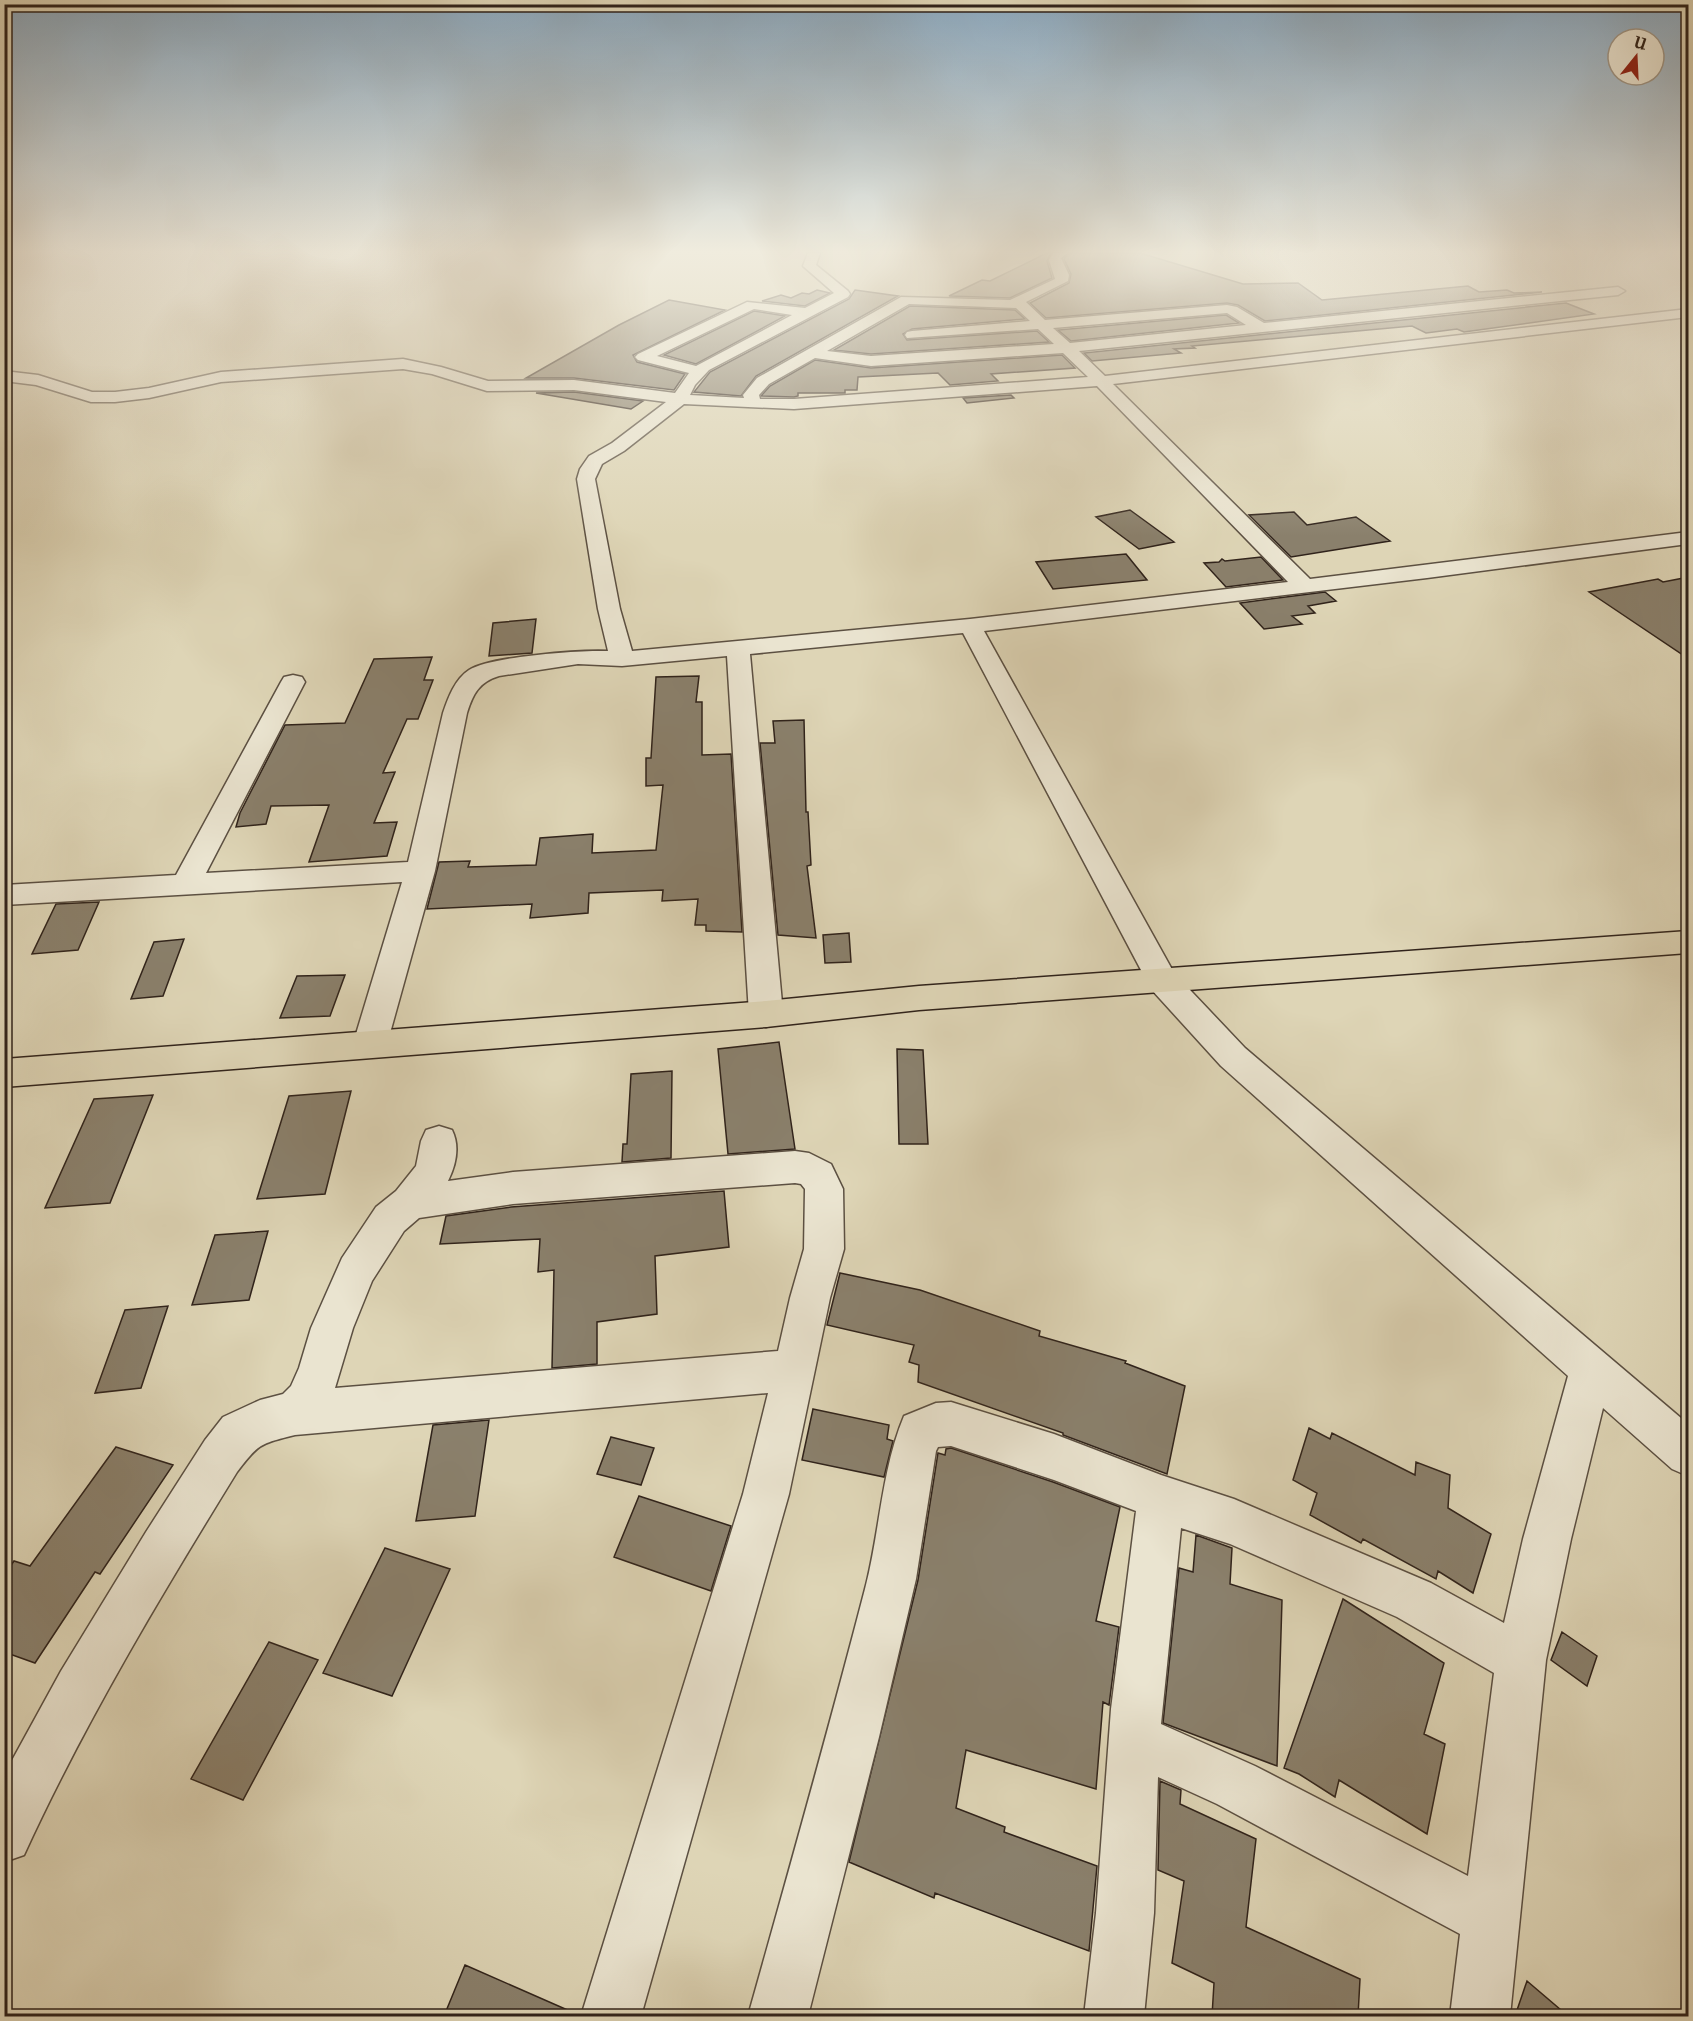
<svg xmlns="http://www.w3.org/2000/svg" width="1693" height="2021" font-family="'IM FELL French Canon',serif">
  <rect width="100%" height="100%" fill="#ded5b6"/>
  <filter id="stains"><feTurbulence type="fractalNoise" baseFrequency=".00333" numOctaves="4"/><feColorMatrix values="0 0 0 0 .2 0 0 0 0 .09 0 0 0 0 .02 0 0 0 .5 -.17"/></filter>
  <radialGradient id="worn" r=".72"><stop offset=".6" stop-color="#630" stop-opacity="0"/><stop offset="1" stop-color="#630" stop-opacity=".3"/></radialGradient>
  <path fill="#8a806c" stroke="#30231b" stroke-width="1.5" d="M 1047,253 L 1051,253 L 1047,261 L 1052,278 L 1010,298 L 949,296 L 982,280 L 990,281 Z
    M 1069,253 L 1140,253 L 1243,284 L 1298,283 L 1322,300 L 1468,286 L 1479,292 L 1507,290 L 1514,293 L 1542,292 L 1265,321 L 1238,305 L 1227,303 L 1046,318 L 1030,303 L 1069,283 L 1071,274 L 1064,259 Z
    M 817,290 L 830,293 L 805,306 L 762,301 L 781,295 L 791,298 L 802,293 L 809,294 Z
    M 855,290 L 898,296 L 756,376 L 741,396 L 694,392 L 710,372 L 849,299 Z
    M 669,300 L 725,310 L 633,355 L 637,362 L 685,374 L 674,390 L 574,378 L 526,378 L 619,325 Z
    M 1566,303 L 1594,314 L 1464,332 L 1457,329 L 1426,333 L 1412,326 L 1192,346 L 1195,348 L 1174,349 L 1181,353 L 1092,361 L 1084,353 Z
    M 910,306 L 1015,310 L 1025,319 L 912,329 L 903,334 L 907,340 L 1037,331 L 1049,342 L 871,354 L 834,350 Z
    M 754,311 L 785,316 L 696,364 L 664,355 Z
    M 1226,315 L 1239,323 L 1071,341 L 1058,330 Z
    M 1062,355 L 1075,368 L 991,374 L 998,381 L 950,385 L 938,373 L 858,377 L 857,390 L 845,390 L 845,393 L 798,393 L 798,396 L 794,397 L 761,396 L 770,386 L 815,360 L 871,368 Z
    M 574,392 L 643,401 L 631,409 L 536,393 Z
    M 1011,395 L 1014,398 L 967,403 L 963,398 Z
    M 1130,510 L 1174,542 L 1139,549 L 1096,517 Z
    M 1294,512 L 1307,525 L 1356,517 L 1390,541 L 1291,557 L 1249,515 Z
    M 1126,554 L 1147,580 L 1053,589 L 1036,562 Z
    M 1261,557 L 1283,580 L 1226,587 L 1204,563 L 1219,562 L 1222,559 L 1225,561 Z
    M 1689,577 L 1689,659 L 1589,592 L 1658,579 L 1663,582 Z
    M 1325,592 L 1336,601 L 1308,606 L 1315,613 L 1292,616 L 1302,624 L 1264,629 L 1240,603 Z
    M 536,619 L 532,653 L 489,656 L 493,623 Z
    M 432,657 L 424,680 L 433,680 L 418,719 L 407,719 L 383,773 L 395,772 L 374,823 L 397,822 L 387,856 L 309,862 L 329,805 L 271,806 L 266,824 L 236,827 L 240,813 L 285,725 L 345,723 L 374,659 Z
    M 699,676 L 696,702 L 702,702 L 702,755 L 731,754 L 742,932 L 706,931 L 706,925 L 695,925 L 698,899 L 662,901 L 663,890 L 589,893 L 588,913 L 530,918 L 532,904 L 427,909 L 439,862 L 470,861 L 468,867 L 536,865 L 540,838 L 593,834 L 592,853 L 656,850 L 663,785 L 646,786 L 646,758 L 651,758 L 656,677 Z
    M 804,720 L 806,812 L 808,812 L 811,865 L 807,866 L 816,938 L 778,935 L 760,743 L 775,743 L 773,721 Z
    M 99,902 L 78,950 L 32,954 L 56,904 Z
    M 849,933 L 851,962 L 825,963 L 823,935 Z
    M 184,939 L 163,996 L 131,999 L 154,942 Z
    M 345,975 L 330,1016 L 280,1018 L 297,976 Z
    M 779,1042 L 795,1149 L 728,1154 L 718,1049 Z
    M 897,1049 L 923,1050 L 928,1144 L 899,1144 Z
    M 672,1071 L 671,1158 L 622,1162 L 623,1144 L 627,1144 L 631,1074 Z
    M 351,1091 L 325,1194 L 257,1199 L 289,1096 Z
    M 153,1095 L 110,1203 L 45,1208 L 94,1099 Z
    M 724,1191 L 729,1247 L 655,1256 L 657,1314 L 597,1322 L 597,1364 L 552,1368 L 554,1270 L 538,1272 L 540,1239 L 440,1244 L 446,1216 L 511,1207 Z
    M 268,1231 L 249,1300 L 192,1305 L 215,1235 Z
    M 840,1273 L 920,1290 L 1040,1331 L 1039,1336 L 1126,1361 L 1125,1363 L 1185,1386 L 1167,1474 L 1063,1435 L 1063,1433 L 918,1382 L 919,1365 L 909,1362 L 914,1345 L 827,1325 Z
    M 168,1306 L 141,1388 L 95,1393 L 125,1310 Z
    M 813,1409 L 889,1425 L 887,1439 L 893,1441 L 884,1477 L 802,1460 Z
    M 489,1420 L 475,1516 L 416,1521 L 433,1425 Z
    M 1309,1428 L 1330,1439 L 1332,1433 L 1415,1475 L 1416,1462 L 1450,1475 L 1448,1508 L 1491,1534 L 1473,1593 L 1438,1571 L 1436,1579 L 1363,1539 L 1361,1543 L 1310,1515 L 1317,1493 L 1293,1480 Z
    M 611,1437 L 654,1448 L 641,1485 L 597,1474 Z
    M 116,1447 L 173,1465 L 100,1574 L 95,1572 L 35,1663 L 4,1652 L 4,1575 L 14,1561 L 30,1566 Z
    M 951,1448 L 1053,1482 L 1120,1507 L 1096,1621 L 1119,1627 L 1109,1705 L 1103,1702 L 1096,1789 L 966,1750 L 956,1808 L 1005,1827 L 1004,1832 L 1097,1866 L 1089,1951 L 935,1893 L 934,1898 L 849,1862 L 918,1580 L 938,1453 L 945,1455 L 946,1449 Z
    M 639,1496 L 731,1526 L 711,1591 L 614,1557 Z
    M 1196,1535 L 1232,1548 L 1230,1584 L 1282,1600 L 1277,1766 L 1163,1723 L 1179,1568 L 1193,1572 Z
    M 385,1548 L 450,1569 L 392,1696 L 323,1673 Z
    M 1343,1599 L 1444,1663 L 1424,1734 L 1445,1744 L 1427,1834 L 1339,1780 L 1335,1797 L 1299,1774 L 1284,1768 Z
    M 1562,1632 L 1597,1656 L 1587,1686 L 1551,1660 Z
    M 269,1642 L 318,1660 L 243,1800 L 191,1779 Z
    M 1160,1781 L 1181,1790 L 1180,1804 L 1256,1839 L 1246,1927 L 1360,1979 L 1358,2016 L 1212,2016 L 1214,1983 L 1172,1963 L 1184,1881 L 1158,1870 Z
    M 465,1965 L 579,2015 L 579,2016 L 444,2016 Z
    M 1527,1981 L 1568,2016 L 1515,2016 Z"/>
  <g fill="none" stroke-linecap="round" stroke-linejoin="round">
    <g stroke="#5c5042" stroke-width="3">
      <path id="minor" d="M 808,253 L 820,253 L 816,265 L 848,291 L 850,294 L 848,297 L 709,370 L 695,385 L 690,395 L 744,398 L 743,395 L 757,378 L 901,297 L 1010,300 L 1055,279 L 1049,260 L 1053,253 L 1067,253 L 1061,258 L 1069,275 L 1068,281 L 1026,302 L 1045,320 L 1227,305 L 1237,307 L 1264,323 L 1618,287 L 1625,291 L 1618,295 L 1079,351 L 1105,376 L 1688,309 L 1688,317 L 1113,384 L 1310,579 L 1688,532 L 1688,544 L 1427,578 L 984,631 L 1174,973 L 1245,1048 L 1688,1424 L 1688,1476 L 1672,1469 L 1603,1408 L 1571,1539 L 1546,1660 L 1510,2016 L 1450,2016 L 1460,1934 L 1217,1804 L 1158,1777 L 1154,1913 L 1144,2016 L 1084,2016 L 1096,1913 L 1111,1709 L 1136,1511 L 1054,1480 L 951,1446 L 938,1447 L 936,1451 L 916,1579 L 879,1737 L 808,2016 L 748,2016 C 788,1874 828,1732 865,1589 C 880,1532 881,1471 904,1416 L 936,1403 L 951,1402 L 1054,1434 L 1161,1475 L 1234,1499 L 1431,1583 L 1504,1623 L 1523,1539 L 1568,1376 L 1221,1066 L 1151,989 L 963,633 L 750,654 L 783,1014 L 778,1023 L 766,1027 L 754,1023 L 749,1014 L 727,656 L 622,666 L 578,664 L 499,676 C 479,682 473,694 467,713 L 435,871 L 387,1044 L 382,1053 L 370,1057 L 358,1053 L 353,1044 L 402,882 L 4,905 L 4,885 L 176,875 L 281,682 L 284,677 L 293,675 L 302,677 L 305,682 L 206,873 L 408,862 L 443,713 C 448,698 455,679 469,670 C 491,656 581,650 608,651 L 598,609 L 577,479 L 580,469 L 589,456 L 612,443 L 666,402 L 574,390 L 487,391 L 432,374 L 403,369 L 221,382 L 149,398 L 115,402 L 91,402 L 36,385 L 4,381 L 4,371 L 38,375 L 92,392 L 115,392 L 149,388 L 221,372 L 403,359 L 441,367 L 488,381 L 574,380 L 675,393 L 689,373 L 638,360 L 635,357 L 638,354 L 747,302 L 805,308 L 834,293 L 803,266 ZM 909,304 L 1016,308 L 1030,321 L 912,331 L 907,332 L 905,335 L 907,338 L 1038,329 L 1054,344 L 871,356 L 827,351 ZM 754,309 L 792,315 L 696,366 L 657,356 ZM 1227,313 L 1246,325 L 1070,343 L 1053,328 ZM 1063,353 L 1088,377 L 794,399 L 760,399 L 759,395 L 769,384 L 815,358 L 871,366 ZM 1097,386 L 1288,582 L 970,619 L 632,651 L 620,609 L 595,479 L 602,464 L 624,451 L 684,404 L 794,409 ZM 1181,1528 L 1230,1544 L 1397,1617 L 1494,1673 L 1468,1876 L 1255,1766 L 1161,1724 Z
        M 439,1126 L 452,1130 C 460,1146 456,1165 448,1181 L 513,1172 L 795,1151 L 809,1153 L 831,1164 L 843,1189 L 844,1249 L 830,1298 L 789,1494 L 641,2016 L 581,2016 L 743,1494 L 768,1393 L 295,1435 C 260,1444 259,1443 237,1472 C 160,1597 85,1722 24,1855 L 4,1862 L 4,1775 L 61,1671 L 146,1532 L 205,1440 L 223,1417 L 260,1400 L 283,1394 L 291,1386 L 299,1368 L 311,1328 L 342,1258 L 376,1207 L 396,1191 L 416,1166 L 421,1141 L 426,1130 ZM 795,1183 L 801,1184 L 805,1189 L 804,1249 L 790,1298 L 778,1351 L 335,1388 L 353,1328 L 372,1281 L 404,1231 L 419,1218 L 513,1204 Z"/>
    </g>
    <g stroke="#30231b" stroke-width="3">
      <path id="highway" d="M 1688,931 L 1688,953 L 919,1010 L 766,1027 L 4,1087 L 4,1059 L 766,1001 L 919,986 Z"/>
    </g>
    <use href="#minor" fill="#eae4d0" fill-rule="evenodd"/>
    <use href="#highway" fill="#ded5b6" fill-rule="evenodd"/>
  </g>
  <linearGradient id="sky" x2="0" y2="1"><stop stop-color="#8ca9bf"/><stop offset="0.47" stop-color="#f0ecde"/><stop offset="1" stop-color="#f0ecde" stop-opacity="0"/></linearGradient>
  <rect width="1693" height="536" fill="url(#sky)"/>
  <rect width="1693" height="2021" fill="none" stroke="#ded5b6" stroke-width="24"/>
  <rect x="6" y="6" width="1681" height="2009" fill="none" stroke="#30231b" stroke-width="3"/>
  <rect x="12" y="12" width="1669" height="1997" fill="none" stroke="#30231b" stroke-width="1.5"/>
  <g transform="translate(1636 57) rotate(18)"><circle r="28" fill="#eae4d0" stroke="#a09788" stroke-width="1.5"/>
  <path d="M0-4.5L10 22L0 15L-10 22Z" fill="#8f2418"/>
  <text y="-9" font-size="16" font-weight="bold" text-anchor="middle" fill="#30231b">U</text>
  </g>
  <rect width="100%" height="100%" filter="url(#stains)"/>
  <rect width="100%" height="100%" fill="url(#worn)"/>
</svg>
